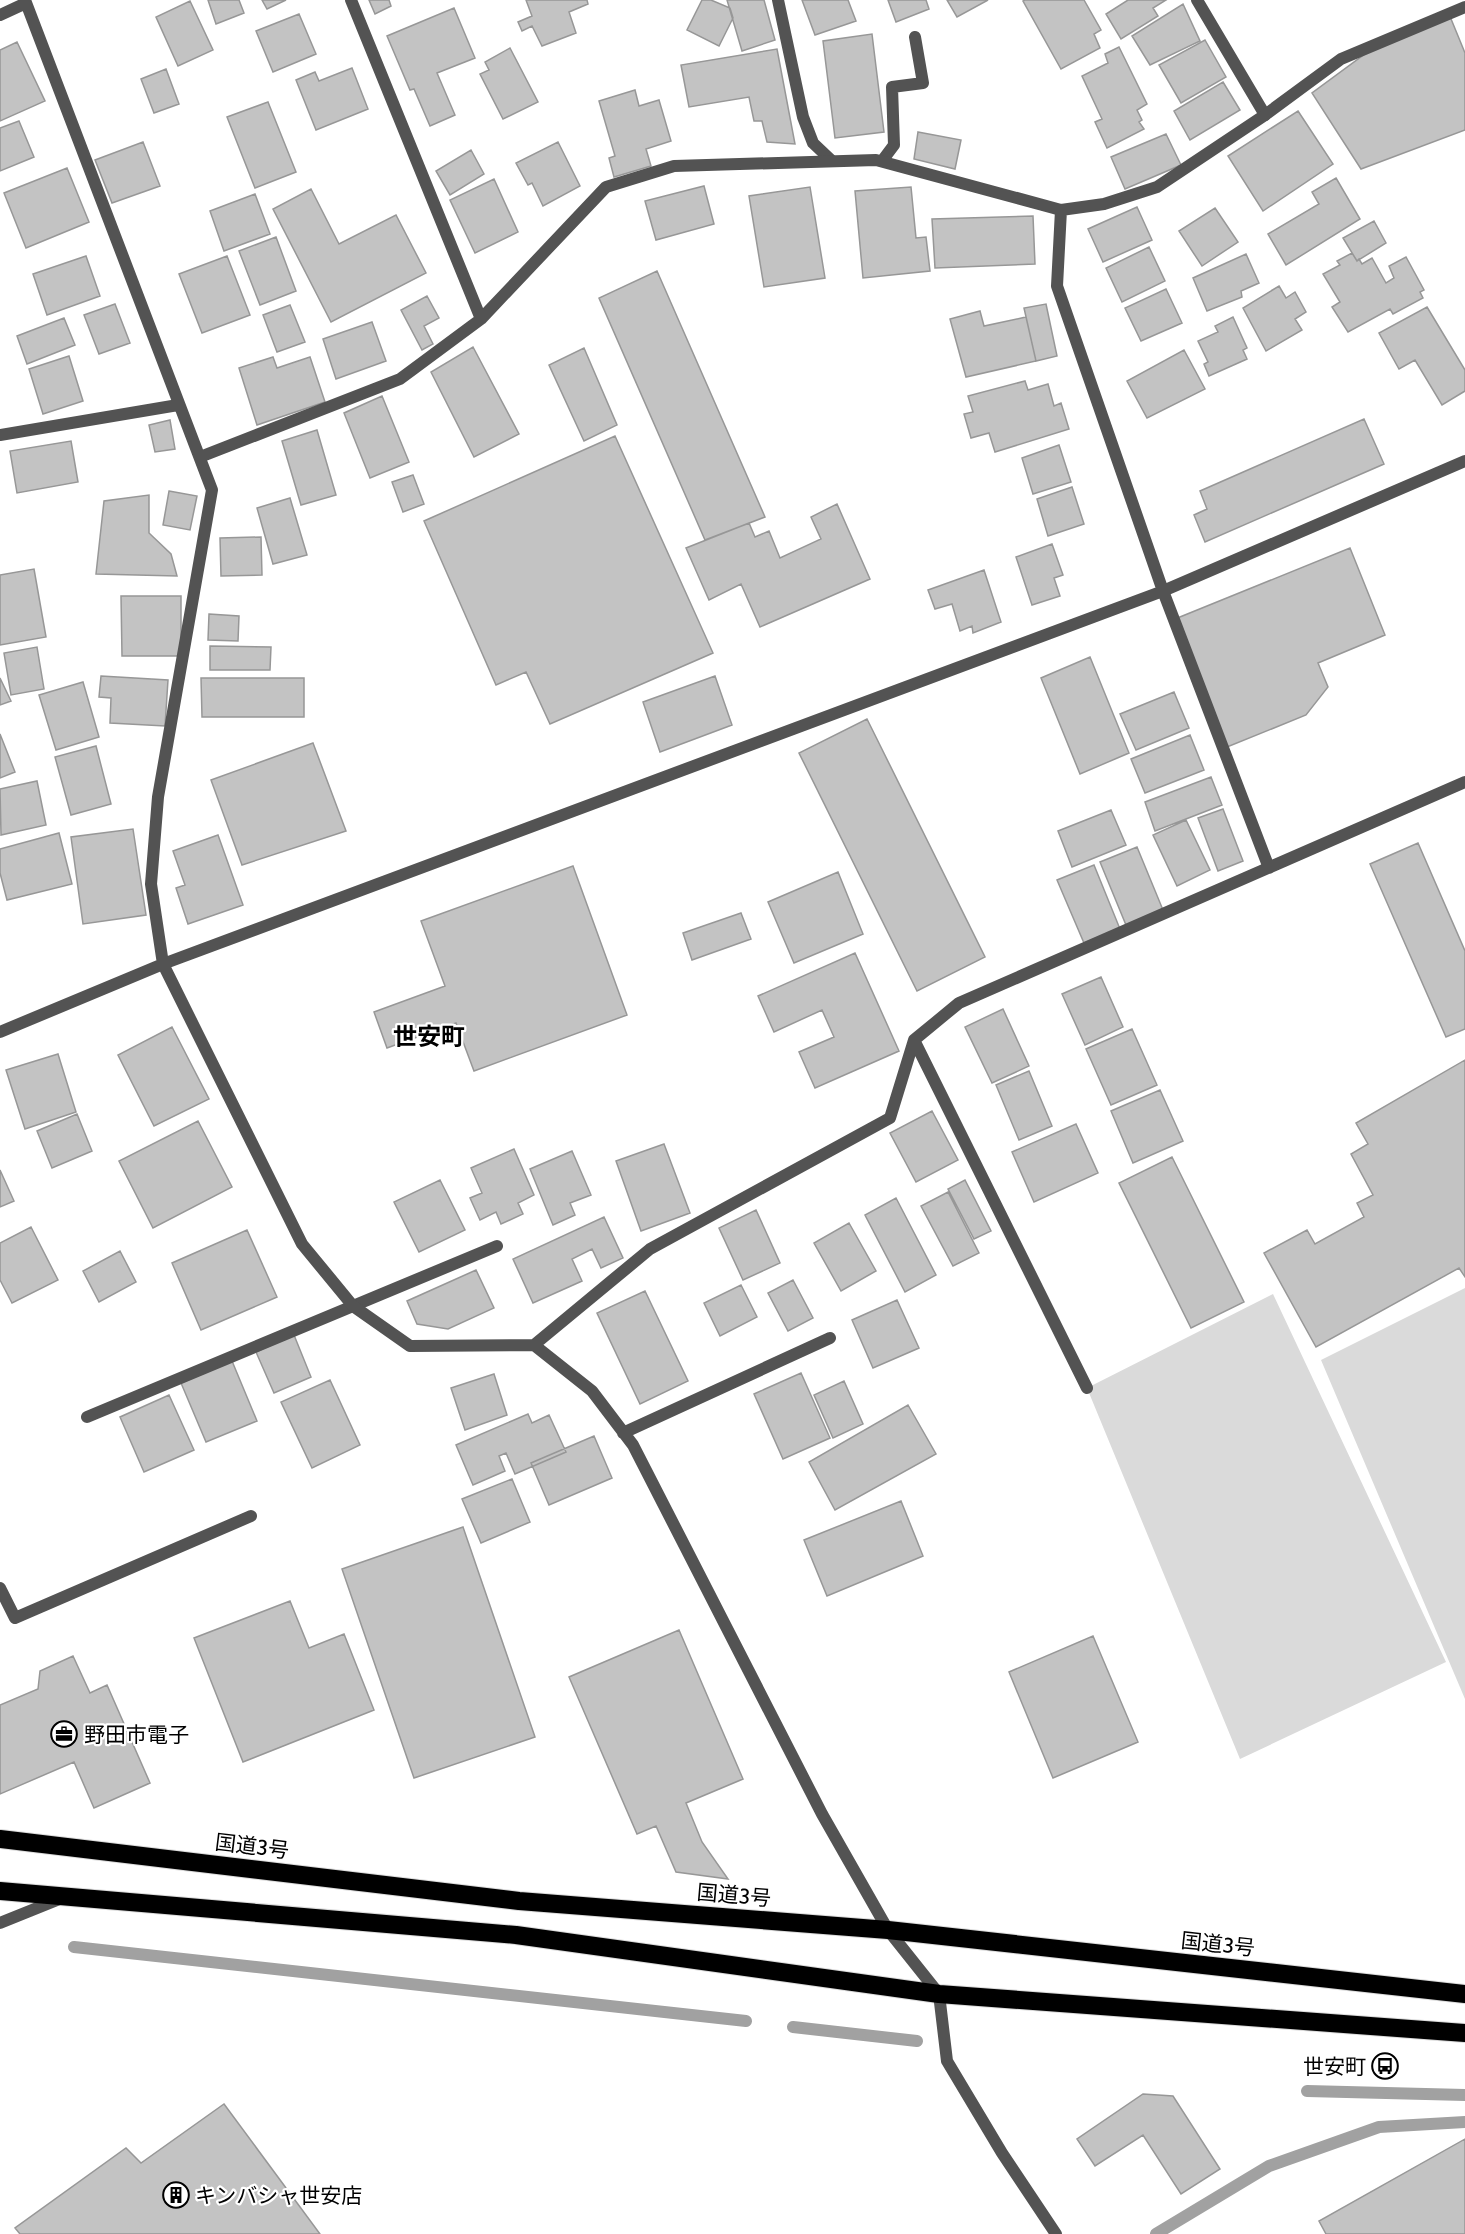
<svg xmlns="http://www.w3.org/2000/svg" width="1465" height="2234" font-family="Cabin,'Noto Sans JP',sans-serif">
  <rect width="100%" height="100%" fill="#fff"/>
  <path fill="#dadada" d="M 1465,1288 L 1465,1699 L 1321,1360 Z
    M 1273,1294 L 1446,1662 L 1240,1759 L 1087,1388 Z"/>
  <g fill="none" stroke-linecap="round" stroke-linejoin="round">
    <path stroke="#a1a1a1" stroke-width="12" d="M 74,1947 L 746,2021
      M 793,2027 L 917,2041
      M 1307,2091 L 1465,2095
      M 1156,2234 L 1269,2166 L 1379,2127 L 1465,2122"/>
  </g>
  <path fill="#c3c3c3" stroke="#979797" stroke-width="1.5" d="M 208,0 L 239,0 L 244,13 L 216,24 Z
    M 262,0 L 286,0 L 267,9 Z
    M 369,0 L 389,0 L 391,6 L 375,14 Z
    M 526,0 L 587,0 L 588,4 L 569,12 L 576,33 L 542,46 L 532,26 L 522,31 L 518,22 L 532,16 Z
    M 702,0 L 711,0 L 730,8 L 733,18 L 719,46 L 687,30 Z
    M 727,0 L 764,0 L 775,40 L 742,51 Z
    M 802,0 L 848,0 L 856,21 L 815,35 Z
    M 888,0 L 926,0 L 929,9 L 896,22 Z
    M 947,0 L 988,0 L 957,17 Z
    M 1025,0 L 1084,0 L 1101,30 L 1094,34 L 1100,48 L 1061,69 L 1023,1 Z
    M 1128,0 L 1166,0 L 1153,8 L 1158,16 L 1121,39 L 1106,14 Z
    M 190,1 L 213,50 L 178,66 L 156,17 Z
    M 1183,4 L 1200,41 L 1150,65 L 1132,36 Z
    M 454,8 L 475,58 L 437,73 L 455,115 L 430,126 L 414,89 L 410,90 L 387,36 Z
    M 299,14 L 316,54 L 273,72 L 256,31 Z
    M 1449,14 L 1465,53 L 1465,130 L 1361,169 L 1312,93 L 1384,40 Z
    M 872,34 L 884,132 L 835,138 L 823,41 Z
    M 1205,40 L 1226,77 L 1181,103 L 1159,65 Z
    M 17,42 L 45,101 L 0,121 L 0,50 Z
    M 1119,47 L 1147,104 L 1137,110 L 1142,120 L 1139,122 L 1144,129 L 1107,148 L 1095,122 L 1102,119 L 1082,76 L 1108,63 L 1105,54 Z
    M 510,48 L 538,102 L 503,119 L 480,74 L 489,70 L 485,62 Z
    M 777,49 L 795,144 L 767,142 L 762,121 L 754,121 L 749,97 L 689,107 L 681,65 Z
    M 352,68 L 368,109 L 316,130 L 296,80 L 315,72 L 319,81 Z
    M 166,69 L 179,104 L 154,113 L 141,79 Z
    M 1223,82 L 1240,110 L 1190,140 L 1174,111 Z
    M 635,90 L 639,106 L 659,100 L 671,141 L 646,149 L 651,166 L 614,177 L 609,158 L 615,156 L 599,101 Z
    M 268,102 L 296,172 L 255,188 L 227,117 Z
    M 1298,111 L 1333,164 L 1263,211 L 1228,156 Z
    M 19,121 L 34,157 L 0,171 L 0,128 Z
    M 918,132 L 961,140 L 955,169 L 914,159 Z
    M 1166,134 L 1181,165 L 1125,189 L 1111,157 Z
    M 143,142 L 160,186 L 112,203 L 95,160 Z
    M 558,142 L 580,186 L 543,206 L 532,183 L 528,185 L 516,163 Z
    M 471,150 L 484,174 L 450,195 L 436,171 Z
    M 67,168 L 89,222 L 26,248 L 4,193 Z
    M 1336,178 L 1360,219 L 1286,265 L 1268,234 L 1319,204 L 1312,192 Z
    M 494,179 L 518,232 L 475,253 L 450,200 Z
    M 704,186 L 714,224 L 656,240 L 645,201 Z
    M 810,187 L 825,278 L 764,287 L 749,196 Z
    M 911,187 L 916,238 L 926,237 L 930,271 L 863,278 L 855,191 Z
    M 311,189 L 339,244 L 396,215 L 426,273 L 331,322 L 273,209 Z
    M 255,194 L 270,234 L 224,251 L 210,211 Z
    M 1137,207 L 1152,240 L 1103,262 L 1088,229 Z
    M 1215,208 L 1238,242 L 1202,266 L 1179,231 Z
    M 1033,216 L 1035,264 L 935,268 L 932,219 Z
    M 1374,221 L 1386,243 L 1357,261 L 1343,238 Z
    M 276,237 L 296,291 L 260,305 L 239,251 Z
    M 1149,247 L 1165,281 L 1122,302 L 1106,268 Z
    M 1352,253 L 1357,261 L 1359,259 L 1362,264 L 1372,258 L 1386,283 L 1394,278 L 1389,266 L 1406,257 L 1424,290 L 1420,292 L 1423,298 L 1393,314 L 1390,309 L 1348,332 L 1332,307 L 1340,302 L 1323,274 L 1340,265 L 1337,261 Z
    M 1246,254 L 1259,283 L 1241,291 L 1242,297 L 1207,311 L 1193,278 Z
    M 86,256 L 100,296 L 47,315 L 33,274 Z
    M 227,256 L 250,315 L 202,333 L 179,274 Z
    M 657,271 L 765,517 L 705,540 L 599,298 Z
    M 1279,286 L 1286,298 L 1295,292 L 1306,312 L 1295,319 L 1302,330 L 1266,351 L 1243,308 Z
    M 1166,289 L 1182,323 L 1141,341 L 1125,308 Z
    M 427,296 L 439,318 L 424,326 L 433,344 L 422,350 L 401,310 Z
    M 115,304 L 130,343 L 99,354 L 84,315 Z
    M 1046,304 L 1057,356 L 1036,361 L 1024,308 Z
    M 290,305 L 305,342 L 277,352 L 263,315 Z
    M 1427,307 L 1465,370 L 1465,391 L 1442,405 L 1415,360 L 1399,369 L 1379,333 Z
    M 980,311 L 984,326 L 1026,317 L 1036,361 L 966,377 L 950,319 Z
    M 1233,317 L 1247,348 L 1243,350 L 1247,359 L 1209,376 L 1204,364 L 1208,362 L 1198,341 L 1218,332 L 1215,326 Z
    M 64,318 L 75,345 L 27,364 L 17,336 Z
    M 372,322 L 386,361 L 336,379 L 323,339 Z
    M 473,347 L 519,434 L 474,457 L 431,372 Z
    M 584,348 L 617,425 L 584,441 L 549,365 Z
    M 1184,350 L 1205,389 L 1147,418 L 1127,381 Z
    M 69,356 L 83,401 L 43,414 L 29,369 Z
    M 273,357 L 277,368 L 310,357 L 325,402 L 257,425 L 239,368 Z
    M 1025,381 L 1028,390 L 1048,384 L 1054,406 L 1061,403 L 1069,429 L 995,452 L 989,433 L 971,438 L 964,414 L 973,412 L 968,396 Z
    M 382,396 L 409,462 L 370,478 L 344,413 Z
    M 1364,419 L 1384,464 L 1205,542 L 1194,515 L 1207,509 L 1200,491 Z
    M 170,420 L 175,449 L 155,452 L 149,425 Z
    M 317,430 L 336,495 L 301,505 L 282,441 Z
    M 615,436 L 713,653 L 550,724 L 526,672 L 496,685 L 424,521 Z
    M 71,441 L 78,482 L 17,493 L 10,451 Z
    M 1059,445 L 1071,482 L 1033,494 L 1022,458 Z
    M 413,475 L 424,504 L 403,512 L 392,482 Z
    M 1072,487 L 1084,524 L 1048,536 L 1037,499 Z
    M 169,491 L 197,496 L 190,530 L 163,525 Z
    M 149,495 L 149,533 L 171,554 L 177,576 L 96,574 L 104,501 Z
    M 290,498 L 307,555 L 273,564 L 257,508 Z
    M 837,504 L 870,579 L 760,627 L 741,584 L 709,600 L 686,548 L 749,523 L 755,537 L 769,531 L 780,558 L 821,539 L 811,517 Z
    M 261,537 L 262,575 L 221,576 L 220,538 Z
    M 1052,544 L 1063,575 L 1054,578 L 1060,596 L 1032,605 L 1016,557 Z
    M 1350,548 L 1385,635 L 1318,663 L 1328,687 L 1306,715 L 1227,747 L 1175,619 Z
    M 34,569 L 46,637 L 0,645 L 0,575 Z
    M 984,570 L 1001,622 L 973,633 L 972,626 L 960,631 L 952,604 L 935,609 L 928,590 Z
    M 121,596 L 181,596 L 181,656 L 122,656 Z
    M 209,614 L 239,616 L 238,641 L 208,640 Z
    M 210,646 L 271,647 L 270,670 L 210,670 Z
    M 37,647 L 44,689 L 11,695 L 4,653 Z
    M 1090,657 L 1129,753 L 1080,774 L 1041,678 Z
    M 101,676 L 168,680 L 165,726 L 110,723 L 111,698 L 99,697 Z
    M 715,676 L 732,725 L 660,752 L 643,702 Z
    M 0,678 L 11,701 L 0,705 Z
    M 201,678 L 304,678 L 304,717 L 202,717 Z
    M 83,682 L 99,737 L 56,750 L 39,695 Z
    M 1174,692 L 1189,728 L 1136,750 L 1120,714 Z
    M 867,719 L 985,957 L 917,991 L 799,753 Z
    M 0,734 L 15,772 L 0,778 Z
    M 1190,735 L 1204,770 L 1145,793 L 1131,759 Z
    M 313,743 L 346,831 L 242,865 L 211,780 Z
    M 96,746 L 111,804 L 71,815 L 55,757 Z
    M 1211,777 L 1222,805 L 1155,831 L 1145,802 Z
    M 37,781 L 46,825 L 1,835 L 0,789 Z
    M 1223,809 L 1243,861 L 1218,871 L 1198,818 Z
    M 1111,810 L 1126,845 L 1072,867 L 1058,831 Z
    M 1186,820 L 1210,870 L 1177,886 L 1153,835 Z
    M 133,829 L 146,915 L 83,924 L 71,837 Z
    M 59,833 L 72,884 L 7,900 L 0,873 L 0,849 Z
    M 218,835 L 243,905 L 188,924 L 176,888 L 185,885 L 173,851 Z
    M 1418,843 L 1465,951 L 1465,1029 L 1446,1037 L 1370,864 Z
    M 1137,847 L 1163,910 L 1126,925 L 1100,862 Z
    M 1094,865 L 1120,929 L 1084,943 L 1057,880 Z
    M 573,866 L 627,1015 L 474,1071 L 456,1023 L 387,1048 L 374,1012 L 445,986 L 421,921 Z
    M 838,872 L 863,934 L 794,963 L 768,902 Z
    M 741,913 L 751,939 L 692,960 L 683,933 Z
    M 855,953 L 899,1051 L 815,1088 L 799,1052 L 834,1037 L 822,1010 L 774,1032 L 758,996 Z
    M 1101,977 L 1123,1027 L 1085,1045 L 1062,994 Z
    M 1003,1009 L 1029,1066 L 992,1083 L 965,1027 Z
    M 172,1027 L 209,1099 L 154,1126 L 118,1055 Z
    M 1132,1029 L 1157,1085 L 1111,1105 L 1086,1049 Z
    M 58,1054 L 76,1112 L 25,1129 L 6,1070 Z
    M 1465,1060 L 1465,1277 L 1459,1268 L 1316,1347 L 1264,1253 L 1307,1230 L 1315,1244 L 1364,1217 L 1357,1203 L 1373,1195 L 1351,1154 L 1368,1144 L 1356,1123 Z
    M 1029,1071 L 1052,1126 L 1019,1140 L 996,1085 Z
    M 1160,1090 L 1183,1141 L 1133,1163 L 1111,1111 Z
    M 932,1111 L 958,1160 L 916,1182 L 890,1133 Z
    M 77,1114 L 92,1151 L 52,1168 L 37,1131 Z
    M 198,1121 L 232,1187 L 153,1228 L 119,1161 Z
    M 1076,1124 L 1098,1173 L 1034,1202 L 1012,1152 Z
    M 664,1144 L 690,1213 L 641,1231 L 616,1161 Z
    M 514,1149 L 534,1195 L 518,1203 L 523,1214 L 501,1224 L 496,1212 L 480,1220 L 470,1198 L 482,1193 L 471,1168 Z
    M 572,1151 L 591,1195 L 570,1203 L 575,1215 L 553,1225 L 530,1169 Z
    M 1172,1157 L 1244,1302 L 1191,1328 L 1119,1183 Z
    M 0,1170 L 14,1201 L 0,1207 Z
    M 440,1180 L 465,1230 L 419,1252 L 394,1202 Z
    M 965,1180 L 991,1231 L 974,1239 L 948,1189 Z
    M 948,1192 L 979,1253 L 953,1266 L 921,1206 Z
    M 896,1198 L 936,1275 L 905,1292 L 865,1215 Z
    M 756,1210 L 780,1263 L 743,1280 L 719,1228 Z
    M 604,1217 L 623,1258 L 601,1268 L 592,1249 L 572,1259 L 582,1281 L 533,1303 L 513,1259 Z
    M 849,1223 L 876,1271 L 841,1291 L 814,1243 Z
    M 31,1227 L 58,1280 L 12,1303 L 0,1280 L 0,1243 Z
    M 247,1230 L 277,1297 L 201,1330 L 172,1263 Z
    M 120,1251 L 136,1282 L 99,1302 L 83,1271 Z
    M 476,1270 L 494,1308 L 448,1329 L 417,1324 L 407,1301 Z
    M 793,1280 L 813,1318 L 788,1331 L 768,1293 Z
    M 741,1285 L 757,1317 L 720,1336 L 704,1303 Z
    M 645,1291 L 688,1381 L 640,1404 L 597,1313 Z
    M 897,1300 L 919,1348 L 873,1368 L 852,1320 Z
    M 294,1335 L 311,1377 L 274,1393 L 256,1352 Z
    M 232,1361 L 257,1421 L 206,1442 L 181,1383 Z
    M 801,1373 L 830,1438 L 783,1459 L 754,1394 Z
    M 494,1374 L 507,1415 L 465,1430 L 451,1388 Z
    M 330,1380 L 360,1445 L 312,1468 L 281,1402 Z
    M 844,1381 L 863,1424 L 833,1438 L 814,1395 Z
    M 169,1395 L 194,1450 L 144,1472 L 120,1417 Z
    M 908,1405 L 936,1454 L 835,1510 L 809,1462 Z
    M 528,1414 L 532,1423 L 549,1415 L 566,1452 L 515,1474 L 506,1453 L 499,1456 L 505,1471 L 473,1485 L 456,1445 Z
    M 594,1436 L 612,1478 L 549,1505 L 531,1463 Z
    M 512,1479 L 530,1522 L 481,1543 L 462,1499 Z
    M 901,1501 L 923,1556 L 827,1596 L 804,1540 Z
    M 463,1527 L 535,1737 L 414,1778 L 342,1569 Z
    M 290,1601 L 309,1648 L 344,1634 L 374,1710 L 243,1762 L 194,1638 Z
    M 679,1630 L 743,1779 L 686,1803 L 702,1842 L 728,1879 L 676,1872 L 656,1826 L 637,1834 L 569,1677 Z
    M 1093,1636 L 1138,1742 L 1053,1778 L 1009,1672 Z
    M 73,1656 L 90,1693 L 107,1685 L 150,1783 L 94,1808 L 74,1762 L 0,1794 L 0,1705 L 38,1689 L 40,1671 Z
    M 1143,2094 L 1173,2096 L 1220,2169 L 1181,2194 L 1143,2135 L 1095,2166 L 1077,2139 Z
    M 224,2104 L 320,2234 L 20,2234 L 15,2228 L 126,2148 L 141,2163 Z
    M 1465,2139 L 1465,2234 L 1326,2234 L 1319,2221 Z"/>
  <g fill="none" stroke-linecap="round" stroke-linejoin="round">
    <g stroke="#dbdbdb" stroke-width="20">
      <path id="highway" d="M 0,1839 L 519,1901 L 888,1930 L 1465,1994
        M 0,1891 L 516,1935 L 939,1994 L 1465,2033"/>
    </g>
    <path stroke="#535353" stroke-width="12" d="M 778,0 L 803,117 L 813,143 L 832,161
      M 1197,0 L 1265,115
      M 882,161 L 894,145 L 892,87 L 923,83 L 915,37
      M 87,1417 L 497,1246
      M 0,1588 L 15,1618 L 251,1516"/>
    <path stroke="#535353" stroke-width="12" d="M 25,0 L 212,490 L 158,797 L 151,884 L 163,964 L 302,1244 L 353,1306 L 410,1346 L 534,1345 L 650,1249 L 890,1118 L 914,1040 L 959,1003 L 1465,782
      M 351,0 L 481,319
      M 0,15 L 26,3
      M 1061,210 L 1057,286 L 1163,591 L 1269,868
      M 0,435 L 178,405
      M 200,457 L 400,379 L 481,319 L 606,187 L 674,166 L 876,160 L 1061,210 L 1104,204 L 1157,187 L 1265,115 L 1341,59 L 1465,7
      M 0,1032 L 163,964 L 1163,591 L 1465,461
      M 914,1040 L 1087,1388
      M 534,1345 L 592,1391 L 633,1445 L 822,1814 L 888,1930 L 939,1994 L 947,2061 L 1002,2153 L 1056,2234
      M 623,1433 L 830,1338
      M 0,1923 L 62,1898"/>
    <use href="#highway" stroke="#000" stroke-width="18"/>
  </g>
  <defs>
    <g id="office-ring" transform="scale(1.35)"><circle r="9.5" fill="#fff" stroke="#000" stroke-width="1.5"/><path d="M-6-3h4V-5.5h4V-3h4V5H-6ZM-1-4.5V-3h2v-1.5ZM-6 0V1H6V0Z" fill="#000"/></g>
    <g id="bus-ring" transform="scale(1.35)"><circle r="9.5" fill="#fff" stroke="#000" stroke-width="1.5"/><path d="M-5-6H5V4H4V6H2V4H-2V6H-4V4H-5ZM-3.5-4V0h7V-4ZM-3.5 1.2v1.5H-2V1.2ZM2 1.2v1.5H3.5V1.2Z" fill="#000"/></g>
    <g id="building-ring" transform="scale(1.35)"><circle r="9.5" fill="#fff" stroke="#000" stroke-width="1.5"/><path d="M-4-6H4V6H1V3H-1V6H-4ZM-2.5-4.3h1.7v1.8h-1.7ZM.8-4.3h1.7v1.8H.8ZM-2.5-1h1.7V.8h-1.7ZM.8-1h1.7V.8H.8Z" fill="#000"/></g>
  </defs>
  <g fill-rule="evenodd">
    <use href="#office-ring" x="64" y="1734"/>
    <use href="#bus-ring" x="1385" y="2066"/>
    <use href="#building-ring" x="176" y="2195"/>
  </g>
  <g text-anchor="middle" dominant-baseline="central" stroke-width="4.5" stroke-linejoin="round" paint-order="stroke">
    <g font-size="21" fill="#000" stroke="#fff" text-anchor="start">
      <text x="84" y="1734">野田市電子</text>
      <text x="1366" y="2066" text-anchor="end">世安町</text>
      <text x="195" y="2195">キンバシャ世安店</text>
    </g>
    <g font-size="21" fill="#000" stroke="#fff">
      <text transform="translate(252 1846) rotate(7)">国道3号</text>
      <text transform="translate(734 1895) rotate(5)">国道3号</text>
      <text transform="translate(1218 1944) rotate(6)">国道3号</text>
    </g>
    <g font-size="24" font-weight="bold" fill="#000" stroke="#fff">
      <text x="429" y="1036">世安町</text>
    </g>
  </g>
</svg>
